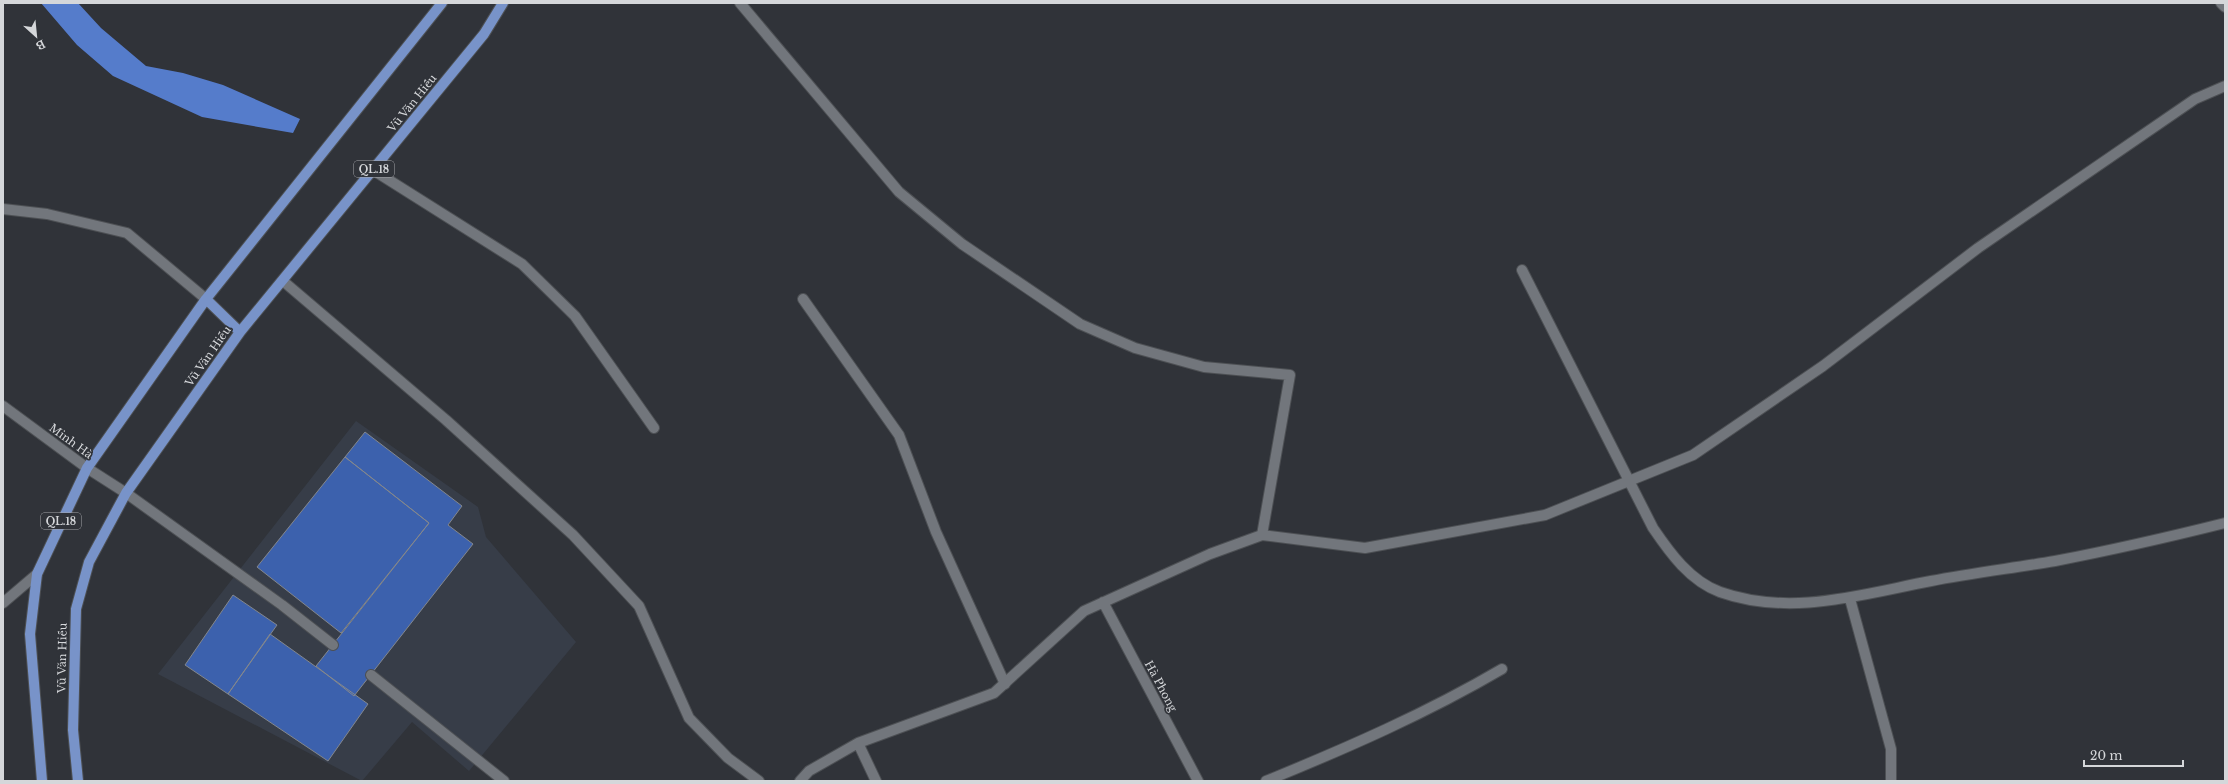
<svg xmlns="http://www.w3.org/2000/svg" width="2228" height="784" font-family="'Libre Baskerville',serif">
  <rect width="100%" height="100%" fill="#303339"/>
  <path fill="#373d48" d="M 356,421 L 478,507 L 486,537 L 576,642 L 469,771 L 412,722 L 362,781 L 158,674 Z"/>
  <path fill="#557ccb" d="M 41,3 L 78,3 L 101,28 L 146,66 L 183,73 L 223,85 L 300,119 L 293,133 L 202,117 L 113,76 L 77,45 Z"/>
  <path fill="#3c61ad" stroke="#83878d" d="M 365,432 L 462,506 L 448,525 L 473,544 L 354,696 L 316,666 L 429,523 L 345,457 Z
    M 345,457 L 429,523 L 341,633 L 257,567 Z
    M 233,595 L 277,625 L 228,694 L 185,665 Z
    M 270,634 L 368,704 L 328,761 L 228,694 Z"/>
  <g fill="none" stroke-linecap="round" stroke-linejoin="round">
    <g stroke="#4d5054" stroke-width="12">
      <path id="service" d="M 373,170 L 522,264 L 575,316 L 654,428
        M 3,209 L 47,214 L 127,233 L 206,299
        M 283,281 L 446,420 L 573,535 L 639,606 L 689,718 L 728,758 L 759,781
        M 803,299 L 899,435 L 936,532 L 1005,684
        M 126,493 L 282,605 L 333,645
        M 371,675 L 504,781"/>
    </g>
    <g stroke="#4d5054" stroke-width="12">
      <path id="minor" d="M 740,3 L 899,192 L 962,244 L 1080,324 L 1135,348 L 1204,367 L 1290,375 L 1262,535
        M 2221,3 L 2225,7
        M 1522,270 L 1653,528 C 1670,553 1690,581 1720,592 C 1791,617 1862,594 1931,581 C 1972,573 2014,568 2055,561 C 2112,550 2169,537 2225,523
        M 1850,599 L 1891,749 L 1891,781
        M 1103,602 L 1198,781
        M 3,603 L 37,574
        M 858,743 L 876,781
        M 800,781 L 809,771 L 858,743 L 994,693 L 1084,611 L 1210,554 L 1262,535 L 1365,548 L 1545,515 L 1693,455 L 1823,366 L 1978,248 L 2195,99 L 2225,86
        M 1266,781 C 1347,748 1427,713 1502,669"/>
    </g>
    <g stroke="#4d5054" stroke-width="12">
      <path id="tertiary" d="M 3,406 L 87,468 L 126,493"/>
    </g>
    <g stroke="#4d5054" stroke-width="12">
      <path id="primary" d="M 206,299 L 240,332
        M 42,781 L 30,634 L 37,574 L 87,468 L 206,299 L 442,3
        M 78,781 L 73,730 L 76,609 L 89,562 L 126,493 L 240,332 L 484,34 L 503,3"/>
    </g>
    <use href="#service" stroke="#72767c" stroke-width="10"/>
    <use href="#minor" stroke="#72767c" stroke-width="10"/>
    <use href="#tertiary" stroke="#72767c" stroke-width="10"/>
    <use href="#primary" stroke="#7893c9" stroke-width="10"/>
  </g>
  <g text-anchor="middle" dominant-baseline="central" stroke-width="3.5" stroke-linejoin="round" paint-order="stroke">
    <g fill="#303339" stroke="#a4a6aa" stroke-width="1">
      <rect x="354" y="161" width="40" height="16" rx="3"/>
      <rect x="41" y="513" width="40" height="16" rx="3"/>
    </g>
    <g font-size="10" font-weight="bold" fill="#d5d7da">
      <text x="374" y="169">QL.18</text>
      <text x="61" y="521">QL.18</text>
    </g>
    <g font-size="11" fill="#d5d7da" stroke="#303339">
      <text transform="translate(412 103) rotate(-51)">Vũ Văn Hiếu</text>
      <text transform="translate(208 356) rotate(-55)">Vũ Văn Hiếu</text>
      <text transform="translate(71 441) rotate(36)">Minh Hà</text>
      <text transform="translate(62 658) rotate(-89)">Vũ Văn Hiếu</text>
      <text transform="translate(1161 686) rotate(62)">Hà Phong</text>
    </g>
  </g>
  <rect width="2228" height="784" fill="none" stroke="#d5d7da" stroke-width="8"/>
  <g transform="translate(36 36) rotate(153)" stroke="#303339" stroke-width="3" paint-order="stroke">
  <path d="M0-3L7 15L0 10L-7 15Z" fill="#d5d7da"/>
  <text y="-6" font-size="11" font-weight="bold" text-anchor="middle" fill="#d5d7da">B</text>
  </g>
  <path d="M2084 760v6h99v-6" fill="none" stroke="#d5d7da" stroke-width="2"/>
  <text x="2090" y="760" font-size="12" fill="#d5d7da" stroke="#303339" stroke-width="3" paint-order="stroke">20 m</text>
</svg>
